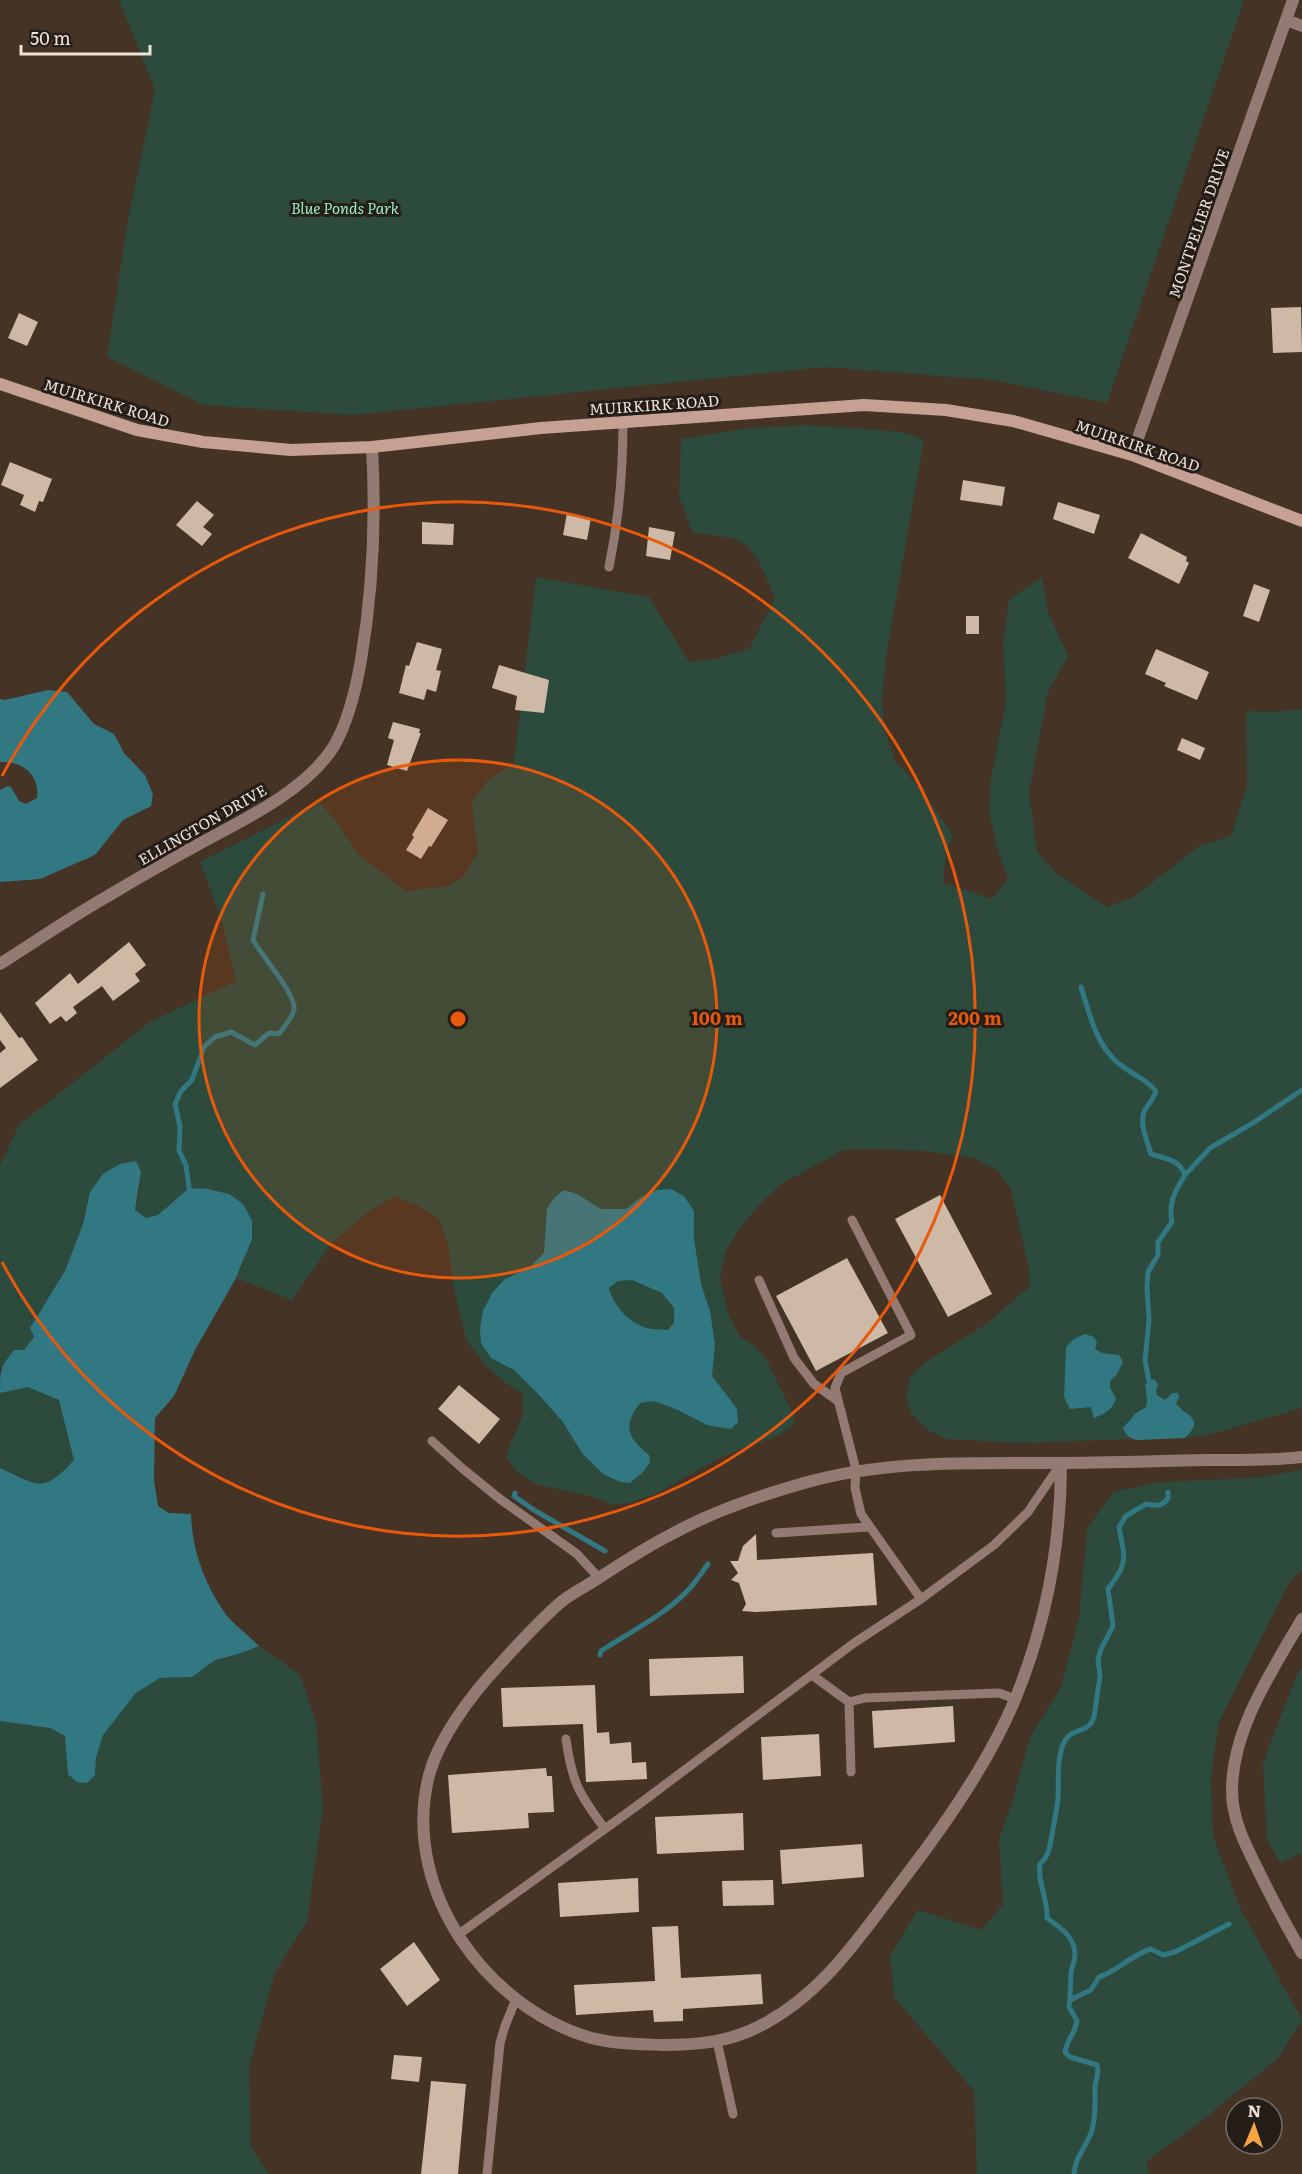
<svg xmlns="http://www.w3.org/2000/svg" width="1302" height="2174" font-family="Literata,serif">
  <rect width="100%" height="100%" fill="#453425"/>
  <path fill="#2c4b3d" d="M 119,0 L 1244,0 L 1107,403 L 992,380 L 825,367 L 353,415 L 203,405 L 107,357 L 128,219 L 155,90 Z
    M 808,425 L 902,432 L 924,440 L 886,657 L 882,703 L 885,732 L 895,761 L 921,789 L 953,836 L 946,852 L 943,883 L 992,899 L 1008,879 L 997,847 L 989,811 L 991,778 L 1006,702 L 1003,645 L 1009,600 L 1042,577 L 1048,612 L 1068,656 L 1048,692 L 1029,793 L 1037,851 L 1056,873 L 1107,907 L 1134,897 L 1199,846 L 1231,836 L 1247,786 L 1246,711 L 1272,712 L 1302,709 L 1302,1408 L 1208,1435 L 1185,1438 L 1190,1433 L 1185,1411 L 1176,1404 L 1179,1397 L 1165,1400 L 1145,1384 L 1147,1401 L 1146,1407 L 1129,1420 L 1126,1434 L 1131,1439 L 1018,1443 L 947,1439 L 928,1430 L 912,1415 L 906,1396 L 910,1377 L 925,1362 L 985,1325 L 1029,1287 L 1029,1269 L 1011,1189 L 998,1171 L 974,1158 L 924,1151 L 871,1149 L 844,1150 L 813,1166 L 780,1185 L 757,1207 L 738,1231 L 725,1253 L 720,1279 L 728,1314 L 741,1338 L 754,1345 L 766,1359 L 795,1418 L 790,1428 L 779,1435 L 723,1456 L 657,1493 L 630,1503 L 610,1504 L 591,1496 L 535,1484 L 516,1471 L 506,1457 L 510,1444 L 523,1415 L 522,1393 L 503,1381 L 483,1363 L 466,1339 L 453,1284 L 448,1243 L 438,1218 L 419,1206 L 395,1196 L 363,1216 L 331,1244 L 292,1300 L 236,1278 L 245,1260 L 243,1204 L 229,1194 L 208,1189 L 174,1200 L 158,1216 L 146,1218 L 135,1210 C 139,1193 144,1178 136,1161 L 90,1192 L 83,1224 L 65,1271 L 30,1328 L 34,1337 L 24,1350 L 0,1369 L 0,1166 L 19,1125 L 150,1022 L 236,981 L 222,921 L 200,862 L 319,802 L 336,821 L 359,855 L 406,891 L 448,886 L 464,876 L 478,853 L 472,803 L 487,781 L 514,763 L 536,577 L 649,597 L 689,662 L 716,659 L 750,648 L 775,598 C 770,585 758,556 748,547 C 736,536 709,534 693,534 L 679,496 L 681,439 L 750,428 Z
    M 28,1386 L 59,1400 L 74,1460 L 55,1480 L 35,1484 L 0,1468 L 0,1393 Z
    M 1302,1470 L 1302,1569 L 1289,1583 L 1219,1722 L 1211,1777 L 1213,1836 L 1240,1908 L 1302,2020 L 1278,2058 L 1199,2123 L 1147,2161 L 1149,2174 L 977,2174 L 974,2091 L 894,1997 L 890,1956 L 918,1910 L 981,1930 L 1003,1905 L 999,1840 L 1012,1802 L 1030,1737 L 1060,1689 L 1079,1619 L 1087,1529 L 1113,1492 L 1160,1482 L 1255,1478 Z
    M 259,1646 L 300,1675 L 316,1723 L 323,1808 L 307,1922 L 275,1972 L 249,2067 L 251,2147 L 269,2174 L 0,2174 L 0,1721 L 50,1728 L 65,1736 L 68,1774 L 95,1775 L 96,1758 L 103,1735 L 136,1693 L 160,1678 L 192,1677 L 215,1660 L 238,1654 Z
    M 1302,1667 L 1302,1853 L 1280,1863 L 1267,1840 L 1263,1763 L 1297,1674 Z"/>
  <path fill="#317883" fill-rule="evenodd" d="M 48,690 L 67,692 L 94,724 L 114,734 L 124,753 L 145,775 L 153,794 L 151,806 L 123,820 L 95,855 L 40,879 L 0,882 L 0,790 L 8,786 L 11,787 L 19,801 L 26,804 L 37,798 C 40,775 23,761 0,762 L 0,699 L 5,700 Z
    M 136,1161 L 141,1172 L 135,1210 L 146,1218 L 158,1215 L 189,1188 L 208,1189 L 229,1194 L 243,1204 L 252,1220 L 252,1239 L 236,1278 L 195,1350 L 174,1396 L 155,1418 L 154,1481 L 158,1506 L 169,1513 L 191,1514 C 192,1551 206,1588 228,1617 C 237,1627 249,1636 259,1646 L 238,1654 L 215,1660 L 192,1677 L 160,1678 L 136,1693 L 103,1735 L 96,1758 L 95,1775 L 87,1783 L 77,1782 L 68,1774 L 65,1736 L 50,1728 L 0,1721 L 0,1468 C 38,1485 42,1495 74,1460 L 59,1400 L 28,1387 L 0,1393 C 0,1370 0,1368 14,1350 L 24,1350 L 34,1337 L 30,1328 L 65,1271 L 83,1224 L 90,1192 L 103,1174 L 120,1164 Z
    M 671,1189 L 684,1196 L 694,1211 L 694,1239 L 701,1284 L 710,1311 L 715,1344 L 712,1376 L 737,1409 L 738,1422 L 731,1429 L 707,1425 L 678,1410 L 654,1401 L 640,1403 C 622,1426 628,1438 649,1455 L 650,1463 L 642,1473 L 630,1483 L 620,1482 L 603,1474 L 582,1453 L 563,1422 L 539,1395 L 514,1370 L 491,1358 L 481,1343 L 480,1328 L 483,1311 L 492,1293 L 505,1279 L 529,1268 L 544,1253 L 547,1208 L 556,1196 L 564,1190 L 577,1194 L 601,1209 L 626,1209 L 641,1197 L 657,1190 ZM 632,1280 L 662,1293 L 674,1308 L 674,1323 L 668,1330 C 661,1329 650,1330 644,1327 C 627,1321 613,1304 609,1288 L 618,1281 Z
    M 1085,1334 L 1094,1337 L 1097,1342 L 1095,1349 L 1102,1353 L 1119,1355 L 1123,1362 L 1117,1374 L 1110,1381 L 1110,1388 L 1116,1398 C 1113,1410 1105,1413 1094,1418 L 1091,1407 L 1070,1409 L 1064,1397 L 1066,1347 L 1074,1339 Z
    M 1154,1379 L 1158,1384 L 1156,1391 L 1157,1395 L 1165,1400 L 1172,1393 L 1178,1393 L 1179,1397 L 1176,1404 C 1188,1417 1205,1418 1185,1438 L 1138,1440 C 1129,1439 1126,1435 1123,1428 L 1136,1413 L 1146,1407 L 1147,1401 L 1145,1384 Z"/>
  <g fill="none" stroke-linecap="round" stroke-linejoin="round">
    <path stroke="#317883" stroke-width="5" d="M 1081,987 C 1089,1012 1096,1045 1118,1063 C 1131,1074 1145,1078 1156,1091 C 1153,1101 1147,1105 1144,1112 C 1139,1124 1148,1143 1151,1154 C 1166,1159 1179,1159 1185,1175 C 1175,1191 1168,1203 1172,1222 L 1158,1242 L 1158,1255 L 1148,1272 L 1147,1287 L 1149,1320 L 1145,1360 L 1149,1381
      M 1185,1175 L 1210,1148 L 1253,1123 L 1302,1090
      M 189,1188 L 186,1165 L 179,1151 L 180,1126 L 175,1104 L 181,1091 L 192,1080 L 204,1047 L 215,1037 L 231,1032 L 255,1045 L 269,1033 L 279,1034 C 284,1027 292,1018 294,1010 C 297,995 262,956 253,940 L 263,894
      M 515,1493 L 514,1496 L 534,1510 L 605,1551
      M 600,1655 L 601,1651 C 631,1631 666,1615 691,1587 C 697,1580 702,1572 708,1564
      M 1070,2000 L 1091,1990 L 1099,1977 C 1118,1971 1131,1955 1151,1949 L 1163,1955 L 1175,1952 L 1229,1924
      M 1074,2174 C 1075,2157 1087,2146 1092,2130 C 1096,2116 1095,2102 1095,2088 C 1095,2079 1100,2074 1097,2065 L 1070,2057 L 1065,2052 C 1067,2040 1075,2033 1077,2021 L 1069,2007 C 1071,1995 1070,1986 1071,1974 C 1071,1967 1075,1961 1075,1955 C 1075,1936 1060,1928 1047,1918 C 1048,1898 1037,1883 1040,1864 C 1050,1855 1049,1848 1052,1835 C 1054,1822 1057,1811 1058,1798 C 1059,1784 1057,1769 1060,1756 C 1066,1720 1087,1739 1094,1717 L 1100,1676 L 1098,1660 L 1101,1649 L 1113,1626 L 1108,1589 C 1112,1583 1118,1576 1121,1569 C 1127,1555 1121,1541 1119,1527 L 1126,1516 L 1146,1504 C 1156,1506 1162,1507 1168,1498 L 1168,1492"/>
  </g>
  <path fill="#ceb8a6" d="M 1301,307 L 1302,352 L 1273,353 L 1271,308 Z
    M 19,313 L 38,322 L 27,346 L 8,338 Z
    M 10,462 L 52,479 L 43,502 L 39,501 L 35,512 L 20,505 L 24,495 L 1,485 Z
    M 963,480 L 1005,487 L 1002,506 L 960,500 Z
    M 197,501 L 214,515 L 203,527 L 212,534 L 202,546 L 176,525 Z
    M 1058,502 L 1100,515 L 1094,534 L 1053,519 Z
    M 567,513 L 591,518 L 587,540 L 563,535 Z
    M 422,522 L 454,524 L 453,545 L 422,544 Z
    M 649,527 L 675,532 L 670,560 L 646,556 Z
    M 1141,533 L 1187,557 L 1186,561 L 1189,563 L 1179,584 L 1128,558 Z
    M 1254,584 L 1270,590 L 1259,622 L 1243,616 Z
    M 966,616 L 979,616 L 979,634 L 966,634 Z
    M 417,642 L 442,649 L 436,670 L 441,671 L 436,692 L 427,689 L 424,700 L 399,693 L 406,665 L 409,666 Z
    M 1156,649 L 1209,672 L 1197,700 L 1164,686 L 1166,683 L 1145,674 Z
    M 499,665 L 549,680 L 544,713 L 515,710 L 517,696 L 492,688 Z
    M 393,722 L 420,729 L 419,733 L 421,733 L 407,771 L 387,765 L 394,740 L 388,738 Z
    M 1182,738 L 1205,748 L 1200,760 L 1177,750 Z
    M 428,808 L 448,820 L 431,847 L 429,846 L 421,859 L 406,850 L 414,837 L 412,835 Z
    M 129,942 L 146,965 L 135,974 L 140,981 L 113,1001 L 102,986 L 73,1007 L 77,1013 L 66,1022 L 61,1016 L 50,1024 L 35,1003 L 70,973 L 78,984 Z
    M 0,1012 L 19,1038 L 22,1037 L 38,1060 L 0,1088 L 0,1053 L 6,1048 L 0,1040 Z
    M 940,1195 L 992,1294 L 948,1317 L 895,1219 Z
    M 847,1258 L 888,1333 L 816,1371 L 776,1296 Z
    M 459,1385 L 500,1419 L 479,1444 L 438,1409 Z
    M 756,1534 L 757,1560 L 873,1553 L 877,1605 L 756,1612 L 742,1611 L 746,1604 L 739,1583 L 731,1580 L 738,1573 L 730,1561 L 738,1561 L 743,1546 Z
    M 743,1656 L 744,1693 L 650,1696 L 649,1659 Z
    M 595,1685 L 597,1733 L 609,1732 L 610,1744 L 631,1742 L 632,1763 L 646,1762 L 647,1779 L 586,1782 L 583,1724 L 503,1727 L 501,1688 Z
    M 953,1706 L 955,1742 L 874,1748 L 872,1711 Z
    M 819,1734 L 821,1776 L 763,1780 L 761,1737 Z
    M 546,1768 L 547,1776 L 552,1776 L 554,1812 L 528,1813 L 529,1828 L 452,1833 L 448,1775 Z
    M 743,1813 L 744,1850 L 657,1854 L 655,1817 Z
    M 862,1844 L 864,1877 L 782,1884 L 780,1850 Z
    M 638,1878 L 639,1912 L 560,1917 L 558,1883 Z
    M 773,1880 L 774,1905 L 723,1906 L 722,1881 Z
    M 678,1926 L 681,1978 L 761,1974 L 763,2004 L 683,2009 L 683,2021 L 654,2022 L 653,2010 L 576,2015 L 574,1985 L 655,1981 L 652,1927 Z
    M 414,1942 L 440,1980 L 407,2006 L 380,1969 Z
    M 394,2055 L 422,2057 L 419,2082 L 391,2079 Z
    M 431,2081 L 466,2084 L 458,2174 L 421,2174 Z"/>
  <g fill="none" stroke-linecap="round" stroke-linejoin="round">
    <path stroke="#937b73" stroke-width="9" d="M 609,567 C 619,519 623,471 623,422
      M 852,1220 L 911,1335 L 841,1373 L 835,1388 L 856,1470 L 855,1488 L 861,1514 L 921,1599
      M 759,1280 L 794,1358 L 814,1384 L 838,1401
      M 432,1441 L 463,1469 L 500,1499 L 577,1554 L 599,1578
      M 776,1533 L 868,1527
      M 812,1675 L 849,1702 L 851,1772
      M 849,1702 L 865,1698 L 999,1693 L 1015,1699
      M 566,1739 C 572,1783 579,1794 605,1829
      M 459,1934 L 638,1805 L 854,1643 L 921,1599 L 994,1545 L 1028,1512 L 1060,1465
      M 717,2041 L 733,2114
      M 487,2174 L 500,2043 L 505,2026 L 516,1999"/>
    <path stroke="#937b73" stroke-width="12" d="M 1286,20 L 1302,26
      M 1132,455 L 1293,0
      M 1061,1463 C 1061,1543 1046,1623 1016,1697 C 992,1756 947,1822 908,1873 C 864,1930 825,1994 758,2027 C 729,2042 696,2045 663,2045 C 639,2044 611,2044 588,2037 C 485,2005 405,1892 427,1784 C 435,1742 471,1695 500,1664 C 519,1643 539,1621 561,1602 C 572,1593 585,1587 597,1579 C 622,1563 646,1547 672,1534 C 713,1511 758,1496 804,1483 C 885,1460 968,1463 1052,1463 C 1103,1463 1154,1461 1204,1460 C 1237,1460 1270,1461 1302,1457
      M 1302,1619 C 1272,1671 1232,1729 1232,1791 C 1232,1819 1245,1844 1257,1868 C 1271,1897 1286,1925 1302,1953"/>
    <path stroke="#937b73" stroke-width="12" d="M 0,964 C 36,941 71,917 108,896 C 138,878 168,861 199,844 C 243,820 306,791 334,746 C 349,720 356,689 361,660 C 373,589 376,518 372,447"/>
    <path stroke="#c6a093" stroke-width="12" d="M 0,384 L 137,430 L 203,442 L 291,450 L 372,447 L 541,428 L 864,405 L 946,410 L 1013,421 L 1132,455 L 1302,521"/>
  </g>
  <circle cx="458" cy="1019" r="259" fill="#e8590c" fill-opacity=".12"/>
  <g fill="none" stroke="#e8590c" stroke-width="3">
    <circle cx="458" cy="1019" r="259"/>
    <path d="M2 776A517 517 0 1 1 2 1262"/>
  </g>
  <g text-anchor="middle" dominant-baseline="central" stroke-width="6" stroke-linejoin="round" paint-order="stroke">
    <g font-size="15" font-style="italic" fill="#98f0c8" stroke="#251d17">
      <text x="345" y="207">Blue Ponds Park</text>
    </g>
    <g font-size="15" fill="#efe3da" stroke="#251d17">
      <text transform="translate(1198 223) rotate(-71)">MONTPELIER DRIVE</text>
      <text transform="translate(107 402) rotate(17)">MUIRKIRK ROAD</text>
      <text transform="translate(654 404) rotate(-4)">MUIRKIRK ROAD</text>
      <text transform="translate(1138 445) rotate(19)">MUIRKIRK ROAD</text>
      <text transform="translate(202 824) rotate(-30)">ELLINGTON DRIVE</text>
    </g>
  </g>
  <circle cx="458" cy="1019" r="9" fill="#e8590c" stroke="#251d17" stroke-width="3"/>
  <g font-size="18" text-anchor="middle" font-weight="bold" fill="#e8590c" stroke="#251d17" stroke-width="6" stroke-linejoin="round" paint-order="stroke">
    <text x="717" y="1025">100 m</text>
    <text x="975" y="1025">200 m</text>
  </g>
  <g transform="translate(1254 2126) rotate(2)"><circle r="28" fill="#251d17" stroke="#766c65" stroke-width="1.5"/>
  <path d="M0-4.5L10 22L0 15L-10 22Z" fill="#f4a444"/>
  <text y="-9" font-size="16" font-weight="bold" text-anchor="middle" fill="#efe3da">N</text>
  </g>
  <path d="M21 45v9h129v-9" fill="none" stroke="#efe3da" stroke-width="3"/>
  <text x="30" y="45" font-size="18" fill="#efe3da" stroke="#251d17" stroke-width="4.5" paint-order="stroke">50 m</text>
</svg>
